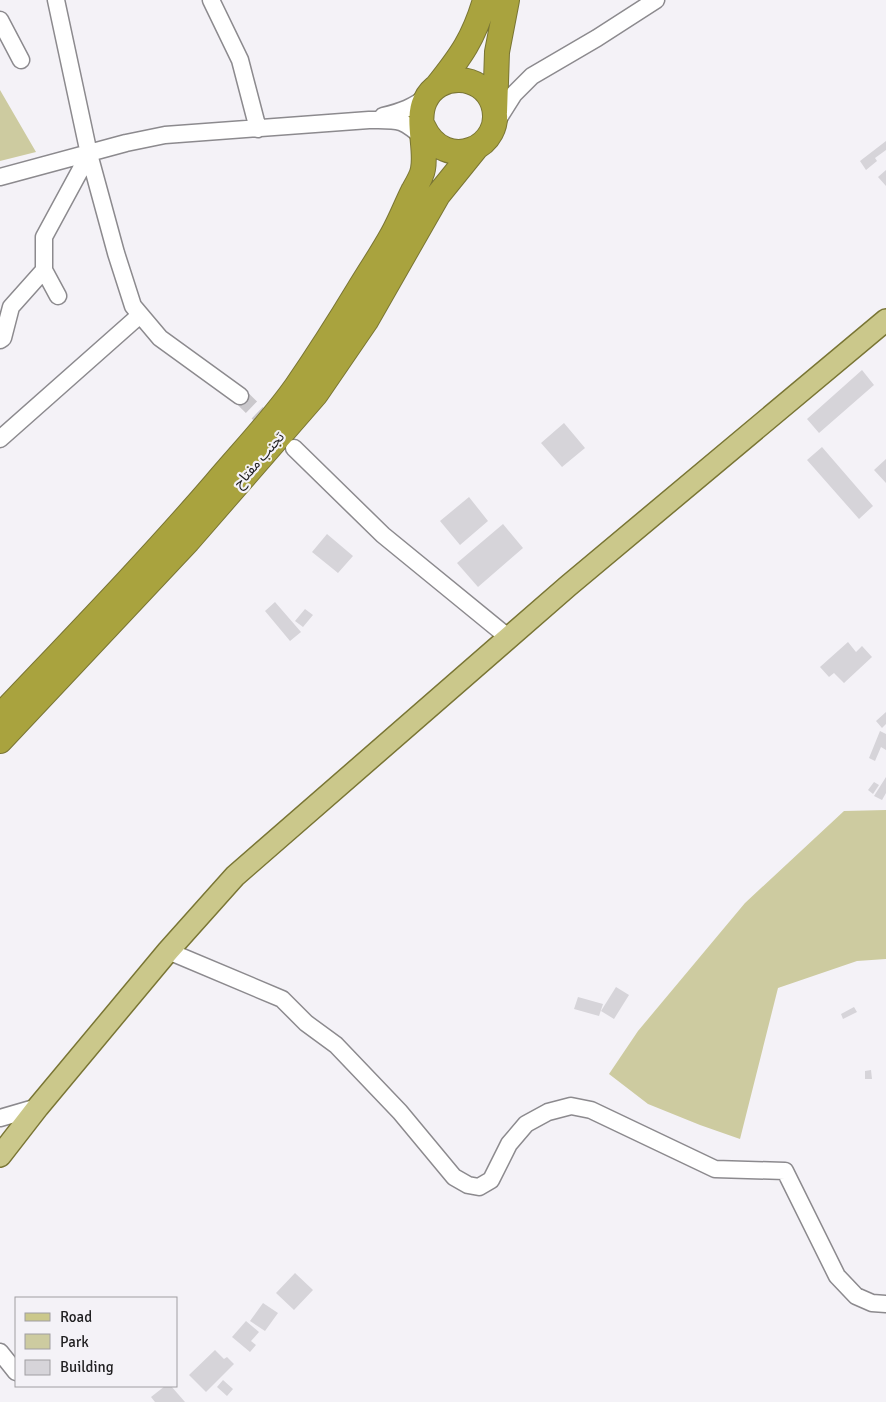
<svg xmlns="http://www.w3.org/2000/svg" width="886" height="1402" font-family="Signika,'Noto Sans Arabic',sans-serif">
  <rect width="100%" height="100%" fill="#f4f2f7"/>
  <path fill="#cdcba0" d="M 0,90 L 36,152 L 0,161 Z
    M 886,810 L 886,959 L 857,961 L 778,988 L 740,1139 L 700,1125 L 648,1104 L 609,1074 L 638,1031 L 745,903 L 844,811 Z"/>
  <path fill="#d6d4d9" d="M 886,141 L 886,150 L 875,158 L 877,161 L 866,170 L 860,161 Z
    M 886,170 L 886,186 L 878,177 Z
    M 862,370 L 874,385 L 819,433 L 807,419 Z
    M 564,423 L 585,448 L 562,467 L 541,443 Z
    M 822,447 L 873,506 L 859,519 L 807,460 Z
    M 886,459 L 886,483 L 874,470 Z
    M 469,497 L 488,521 L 460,545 L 440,521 Z
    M 503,524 L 523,548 L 478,587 L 457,563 Z
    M 327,534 L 353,556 L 338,573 L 312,552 Z
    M 275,602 L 301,632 L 290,641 L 265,611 Z
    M 305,609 L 313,615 L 303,627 L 295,621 Z
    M 848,642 L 856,652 L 862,646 L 872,657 L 844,683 L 834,673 L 829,677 L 820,667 Z
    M 886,712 L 886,724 L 882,728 L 876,721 Z
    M 880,731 L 886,734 L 886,750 L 881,747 L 875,761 L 869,758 Z
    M 886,777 L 886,793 L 882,800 L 874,796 Z
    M 874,782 L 879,785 L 873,794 L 868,790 Z
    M 616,987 L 629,995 L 614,1019 L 601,1011 Z
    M 578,997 L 603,1004 L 599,1016 L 574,1009 Z
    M 854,1007 L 857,1012 L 843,1019 L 841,1014 Z
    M 871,1070 L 872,1079 L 865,1079 L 865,1071 Z
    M 295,1273 L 313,1290 L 294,1310 L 276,1293 Z
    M 263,1303 L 278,1313 L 265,1331 L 250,1321 Z
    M 246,1321 L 259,1332 L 251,1341 L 256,1345 L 250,1352 L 232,1337 Z
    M 215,1350 L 224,1359 L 227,1357 L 234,1364 L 206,1392 L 189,1375 Z
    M 223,1380 L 233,1389 L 227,1396 L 217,1387 Z
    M 165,1386 L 171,1386 L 185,1402 L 155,1402 L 151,1397 Z"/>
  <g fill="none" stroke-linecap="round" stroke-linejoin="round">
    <path stroke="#cac8cc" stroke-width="16" stroke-dasharray="16 8" stroke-linecap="butt" d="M 240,396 L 275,430"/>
    <g stroke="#8c8a8e" stroke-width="19">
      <path id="minor" d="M 56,0 L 89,154 L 116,253 L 133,306 L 160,338 L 240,396
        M 211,0 L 240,60 L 258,129
        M 0,20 L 21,60
        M 383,116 C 400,112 415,107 428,95
        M 497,121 L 514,94 L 532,76 L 597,38 L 656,0
        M 0,177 L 126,143 L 165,135 L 369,120 C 400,120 401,118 425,139
        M 44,270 L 58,296
        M 0,340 L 3,338 L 11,307 L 44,270 L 44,237 L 89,154
        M 0,439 L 140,315
        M 294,448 L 383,535 L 509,638
        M 168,951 L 282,999 L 306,1023 L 336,1045 L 400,1112 L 454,1177 L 468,1185 L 479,1187 L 491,1180 L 509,1144 L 526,1124 L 548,1112 L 571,1106 L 591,1110 L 715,1169 L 785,1171 L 837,1276 L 856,1296 L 872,1303 L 886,1304
        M 0,1118 L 38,1107
        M 0,1352 L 16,1372"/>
    </g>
    <g stroke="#797534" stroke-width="24">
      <path id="major" d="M 0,1156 L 38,1107 L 168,951 L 235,876 L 568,586 L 886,320"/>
    </g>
    <g stroke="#797534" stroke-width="26">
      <path id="highway" d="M 437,86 C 461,56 474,38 485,0
        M 495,112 L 497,52 L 507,0
        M 0,716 C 72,640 146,564 215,484 C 242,452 272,421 296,387 C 318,355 339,322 359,289 C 370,271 382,253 392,235 C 400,221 406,205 413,191 C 417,184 422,176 423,169 C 427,148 416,120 425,101 C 438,72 482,73 493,104 C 507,147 445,175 423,126
        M 0,741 L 188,541 L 316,394 L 366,321 L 438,195 L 476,148"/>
    </g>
    <use href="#minor" stroke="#fff" stroke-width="16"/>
    <use href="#major" stroke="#cbc88b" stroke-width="21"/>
    <use href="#highway" stroke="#a9a33e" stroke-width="24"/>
  </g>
  <g text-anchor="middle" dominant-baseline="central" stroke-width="4.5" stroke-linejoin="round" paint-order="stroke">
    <g font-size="14" fill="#212022" stroke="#f4f2f7">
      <text transform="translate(259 460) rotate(-49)">تجنب مفتاح</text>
    </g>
  </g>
  <rect x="15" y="1297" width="162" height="90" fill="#f4f2f7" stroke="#a09ea2"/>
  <rect x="25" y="1313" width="25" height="8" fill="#cbc88b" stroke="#a09ea2"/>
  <text x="60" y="1322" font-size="15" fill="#212022">Road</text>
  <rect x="25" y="1334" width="25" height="15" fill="#cdcba0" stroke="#a09ea2"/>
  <text x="60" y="1347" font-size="15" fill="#212022">Park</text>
  <rect x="25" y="1360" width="25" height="15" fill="#d6d4d9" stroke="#a09ea2"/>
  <text x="60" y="1372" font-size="15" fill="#212022">Building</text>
</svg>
